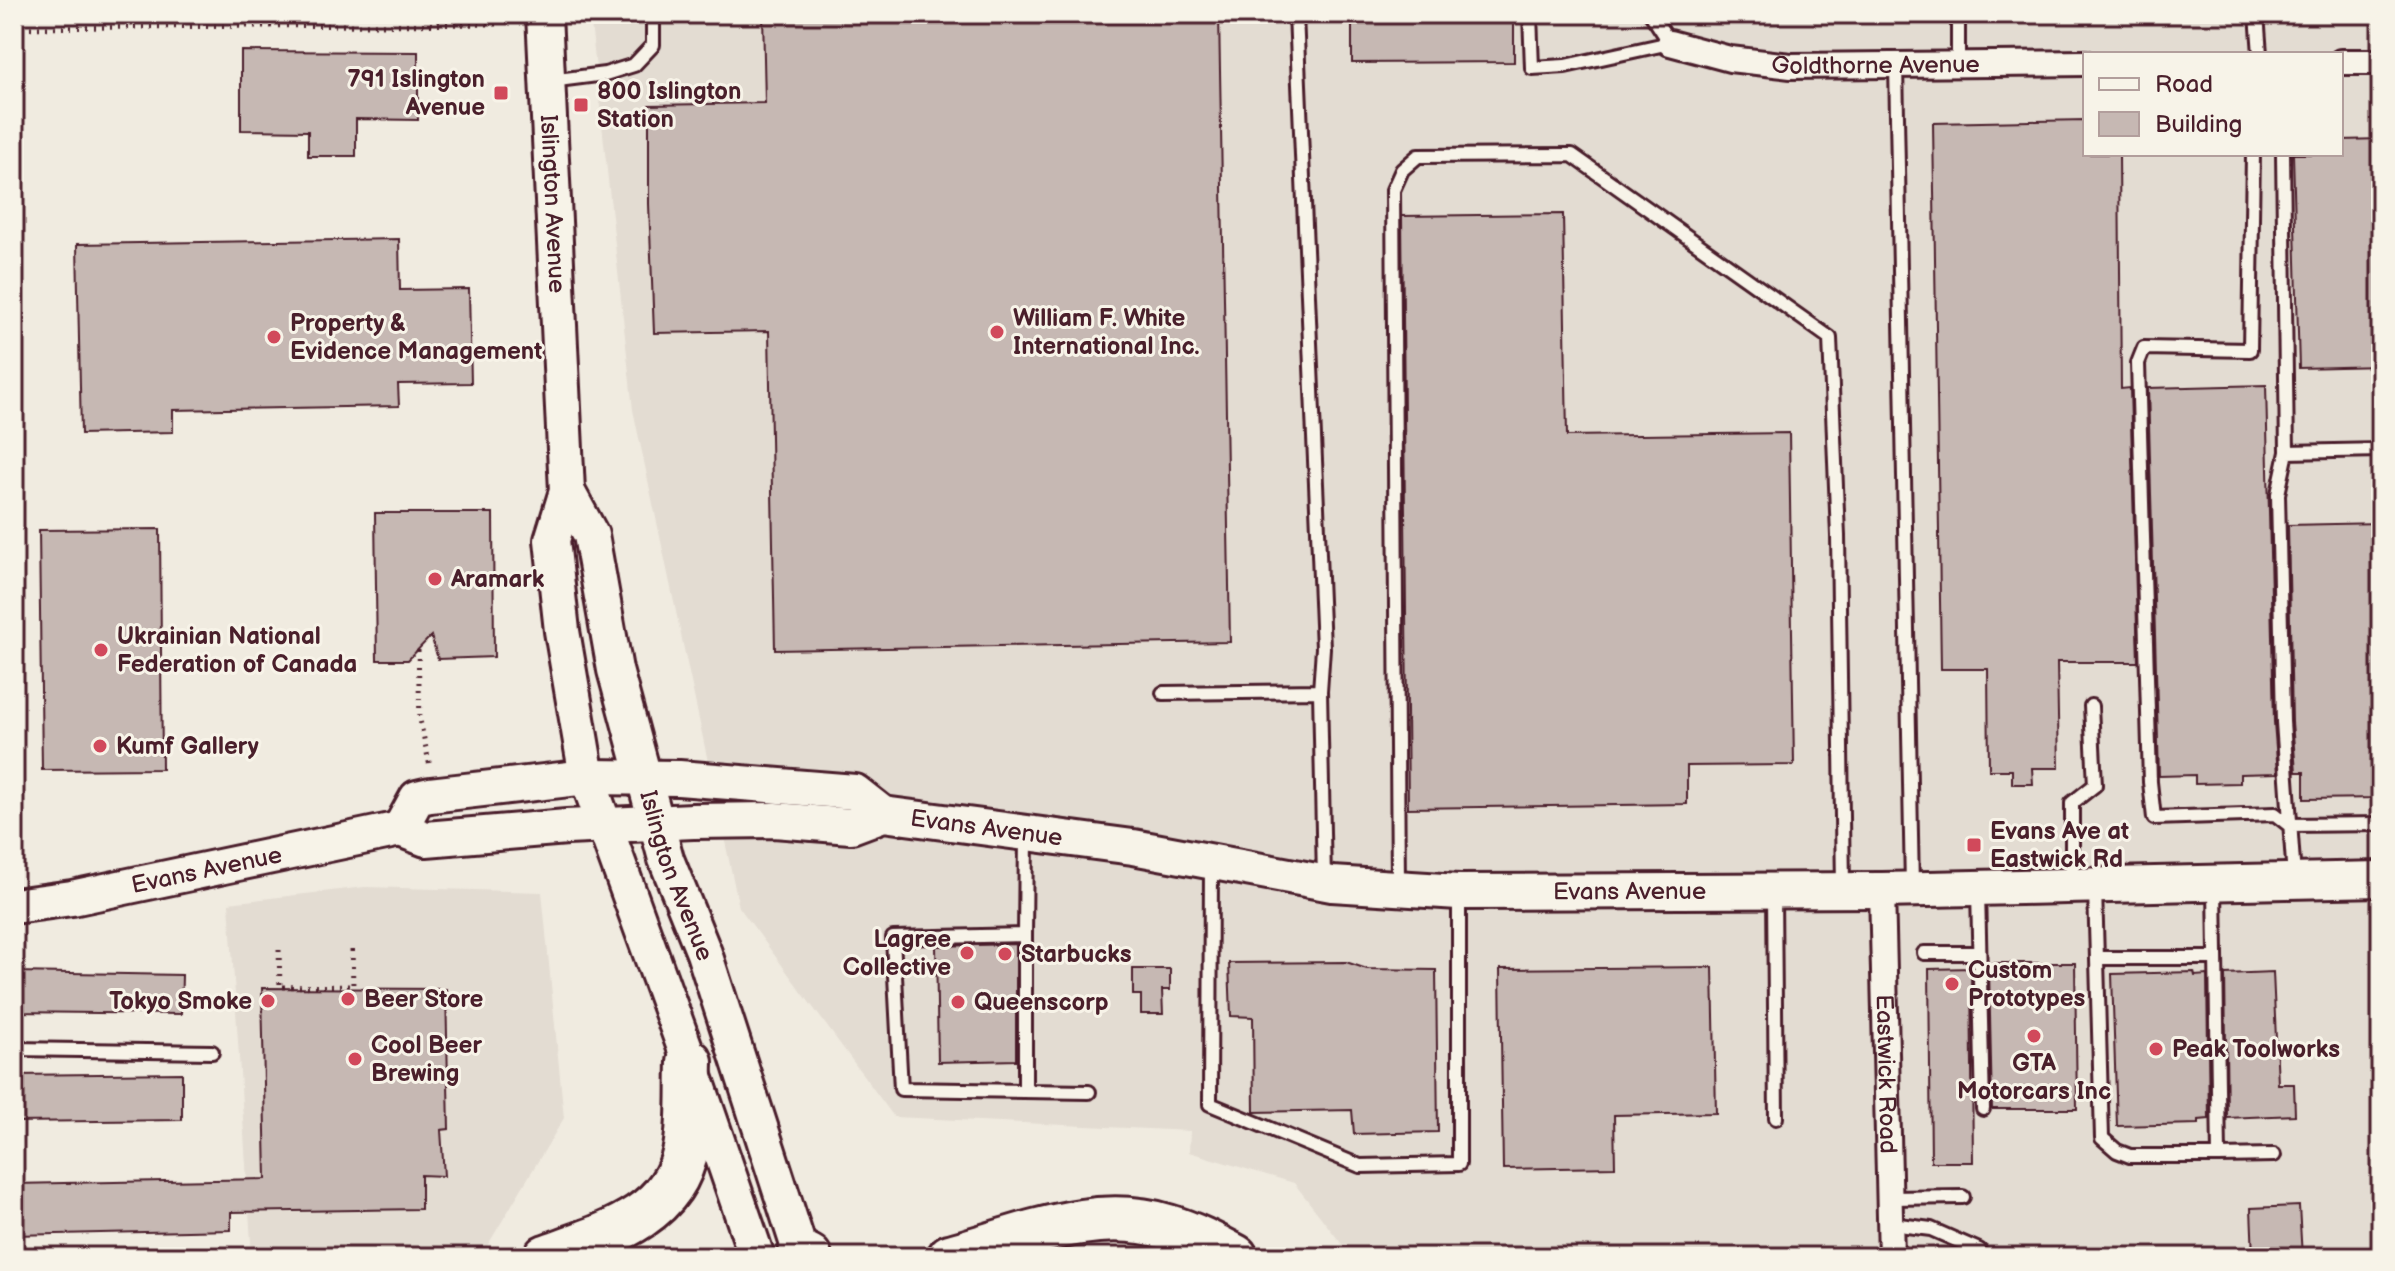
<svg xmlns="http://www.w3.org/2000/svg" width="2395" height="1271" font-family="'Balsamiq Sans',sans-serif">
  <rect width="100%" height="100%" fill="#f0ebe0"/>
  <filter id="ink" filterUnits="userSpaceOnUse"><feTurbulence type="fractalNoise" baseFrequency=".0125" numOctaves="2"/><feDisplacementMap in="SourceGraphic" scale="16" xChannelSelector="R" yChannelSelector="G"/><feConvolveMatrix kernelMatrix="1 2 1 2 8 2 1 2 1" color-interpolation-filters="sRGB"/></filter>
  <g filter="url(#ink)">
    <path fill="#e3dcd2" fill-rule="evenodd" d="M 590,14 L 2381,14 L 2381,1257 L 1352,1257 L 1294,1183 L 1189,1152 L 1190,1131 L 894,1117 L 739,907 L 633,410 ZM 2085,54 L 2341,54 L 2341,154 L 2085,154 Z
      M 365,887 L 542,892 L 564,1118 L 486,1248 L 466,1248 L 459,1257 L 252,1257 L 229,903 Z"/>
    <path fill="#c6b8b3" stroke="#4a1f2b" stroke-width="2" d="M 763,14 L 1219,14 L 1230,642 L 775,650 L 769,331 L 654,333 L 649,204 L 649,105 L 765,103 Z
      M 1352,14 L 1514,14 L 1514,62 L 1352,63 Z
      M 241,51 L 418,52 L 418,120 L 356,119 L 356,156 L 308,156 L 308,131 L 241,130 Z
      M 2085,120 L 2085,154 L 2119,154 L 2121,389 L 2130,388 L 2138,662 L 2057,662 L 2059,768 L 2032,768 L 2033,784 L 2012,784 L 2012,770 L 1989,770 L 1988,669 L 1941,669 L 1933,123 Z
      M 2381,139 L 2381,366 L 2299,368 L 2293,154 L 2341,154 L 2341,140 Z
      M 1563,214 L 1567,436 L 1789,433 L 1794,765 L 1687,766 L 1687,804 L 1408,808 L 1402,216 Z
      M 399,239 L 400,290 L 469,289 L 471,383 L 398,384 L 399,406 L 173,410 L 173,432 L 81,434 L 77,244 Z
      M 2266,385 L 2274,722 L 2278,773 L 2240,774 L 2240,783 L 2195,784 L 2195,775 L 2159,776 L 2148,388 Z
      M 375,513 L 493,513 L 494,657 L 438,659 L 431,636 L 408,660 L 377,660 Z
      M 2381,523 L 2381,798 L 2304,799 L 2304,772 L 2296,772 L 2292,722 L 2288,525 Z
      M 160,529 L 162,769 L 42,770 L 39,530 Z
      M 1016,944 L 1016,1060 L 938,1062 L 936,946 Z
      M 1346,962 L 1367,969 L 1436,970 L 1438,1132 L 1354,1134 L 1352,1110 L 1254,1112 L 1253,1017 L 1231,1016 L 1229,963 Z
      M 1992,963 L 2075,963 L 2077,1109 L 1992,1109 L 1989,968 L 1992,968 Z
      M 1713,967 L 1716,1113 L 1614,1115 L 1615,1167 L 1503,1169 L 1500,969 Z
      M 1971,968 L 1973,1162 L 1931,1162 L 1929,969 Z
      M 1133,969 L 1170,969 L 1170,990 L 1162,990 L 1163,1014 L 1141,1014 L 1141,995 L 1133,995 Z
      M 14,972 L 182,975 L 181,1014 L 14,1012 Z
      M 2194,972 L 2195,976 L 2207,975 L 2209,1119 L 2199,1120 L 2199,1124 L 2117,1126 L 2112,974 Z
      M 2273,972 L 2278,1084 L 2294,1084 L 2295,1115 L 2227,1118 L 2225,974 Z
      M 262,988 L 446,989 L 449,1129 L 441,1130 L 444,1176 L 421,1175 L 421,1209 L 231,1212 L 231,1230 L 14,1235 L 14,1184 L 266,1179 Z
      M 182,1073 L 182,1120 L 14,1122 L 14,1075 Z
      M 2299,1206 L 2302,1257 L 2253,1257 L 2251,1208 Z"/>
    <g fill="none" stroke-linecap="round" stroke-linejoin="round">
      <g stroke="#4a1f2b" stroke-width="18">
        <path id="lane" d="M 1296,14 L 1323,648 L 1320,691
          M 1530,14 L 1532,68 L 1565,66 L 1670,43 L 1651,14
          M 1958,14 L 1958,64
          M 2257,14 L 2260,54
          M 1896,65 L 1912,886
          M 550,81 L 605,74 L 634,65 L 653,45 L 653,14
          M 2253,154 L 2250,350 L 2144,348 L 2138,363 L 2150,782 L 2154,818 L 2275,814 L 2289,825 L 2381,824
          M 2283,154 L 2287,452 L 2278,494 L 2283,722 L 2294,878
          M 2287,452 L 2381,450
          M 1163,693 L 1320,691 L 1324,879
          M 1026,835 L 1025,935 L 893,938 L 901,1089 L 1089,1092
          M 1211,864 L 1210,1104 L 1360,1166 L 1459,1164 L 1459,895
          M 2072,883 L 2072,803 L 2095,785 L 2091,706
          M 1398,885 L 1393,190 L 1402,170 L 1418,156 L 1572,155 L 1830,338 L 1838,536 L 1843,887
          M 2095,888 L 2102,1138 L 2117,1151 L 2130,1156 L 2219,1156 L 2215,886
          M 1978,891 L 1983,1109
          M 1774,894 L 1776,1118
          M 1025,935 L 1025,1090
          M 1924,953 L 1979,953
          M 2097,958 L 2216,958
          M 14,1049 L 212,1052
          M 2219,1156 L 2274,1155
          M 1890,1198 L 1963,1197
          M 1891,1224 L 1931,1229 L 1979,1250 L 1983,1257"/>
      </g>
      <g stroke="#4a1f2b" stroke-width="30">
        <g id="street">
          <path id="s1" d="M 1670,43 L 1730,59 L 1791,66 L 2085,63"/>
          <path d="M 2341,62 L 2381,62"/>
          <path id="s2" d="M 1882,890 L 1891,1257"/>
        </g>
      </g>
      <g stroke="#4a1f2b" stroke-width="40">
        <g id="secondary">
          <path id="s3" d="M 544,14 L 567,491 L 552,540 L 562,631 L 587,777 L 690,1062 L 757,1257"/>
          <path id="s4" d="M 567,491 L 591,535 L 615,670 L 666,859 L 704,953 L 802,1257"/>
          <path d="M 400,829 L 417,798 L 430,795 L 587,777 L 679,778 L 855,792 L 883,814"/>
          <path id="s5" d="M 14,906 L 72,898 L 400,829 L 426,839 L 567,827 L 693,821 L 774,820 L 851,826 L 883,814 L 1133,847 L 1332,884 L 1459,892 L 1882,890 L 2381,879"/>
        </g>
      </g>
      <g stroke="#4a1f2b" stroke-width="50">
        <path id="highway" d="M 801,1253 L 809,1257
          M 546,1257 C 603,1236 673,1218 686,1149 C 691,1121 689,1090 690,1062
          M 950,1257 C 1021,1238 1094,1204 1168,1227 C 1192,1234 1213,1245 1235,1257"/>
      </g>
      <path stroke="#4a1f2b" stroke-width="5" stroke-dasharray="2 6" stroke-linecap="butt" d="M 14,28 L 499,24
        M 418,650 L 420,720 L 430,767
        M 14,652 L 26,651
        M 279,950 L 280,987 L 353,986 L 352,949"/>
      <use href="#lane" stroke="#f7f3e8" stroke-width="12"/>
      <use href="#street" stroke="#f7f3e8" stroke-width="24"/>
      <use href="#secondary" stroke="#f7f3e8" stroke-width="34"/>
      <use href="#highway" stroke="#f7f3e8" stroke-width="44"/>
    </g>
  </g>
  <g fill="#d1495b" stroke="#f7f3e8" stroke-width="3">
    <rect x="493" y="85" width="16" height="16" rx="4"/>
    <rect x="573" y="97" width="16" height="16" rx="4"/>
    <circle cx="997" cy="332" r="8"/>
    <circle cx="274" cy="337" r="8"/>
    <circle cx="435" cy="579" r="8"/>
    <circle cx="101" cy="650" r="8"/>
    <circle cx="100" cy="746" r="8"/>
    <rect x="1966" y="837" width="16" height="16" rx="4"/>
    <circle cx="967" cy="953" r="8"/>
    <circle cx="1005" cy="954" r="8"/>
    <circle cx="1952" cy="984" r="8"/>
    <circle cx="348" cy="999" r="8"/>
    <circle cx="268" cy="1001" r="8"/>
    <circle cx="958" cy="1002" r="8"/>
    <circle cx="2034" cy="1036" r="8"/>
    <circle cx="2156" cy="1049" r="8"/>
    <circle cx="355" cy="1059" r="8"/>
  </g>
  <g text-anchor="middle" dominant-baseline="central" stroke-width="6" stroke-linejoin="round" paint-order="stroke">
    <g font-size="24" fill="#4a1f2b" stroke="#f7f3e8">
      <text stroke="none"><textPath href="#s1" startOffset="208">Goldthorne Avenue</textPath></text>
      <text stroke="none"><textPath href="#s3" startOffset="190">Islington Avenue</textPath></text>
      <text stroke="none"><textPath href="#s5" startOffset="986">Evans Avenue</textPath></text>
      <text stroke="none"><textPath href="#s5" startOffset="196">Evans Avenue</textPath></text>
      <text stroke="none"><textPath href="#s4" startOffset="402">Islington Avenue</textPath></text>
      <text stroke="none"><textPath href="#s5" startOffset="1634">Evans Avenue</textPath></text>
      <text stroke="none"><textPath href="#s2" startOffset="184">Eastwick Road</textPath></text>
    </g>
    <g font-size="24" font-weight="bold" fill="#4a1f2b" stroke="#f7f3e8" text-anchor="start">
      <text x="485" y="79" text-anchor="end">791 Islington<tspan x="485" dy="28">Avenue</tspan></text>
      <text x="597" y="91">800 Islington<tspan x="597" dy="28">Station</tspan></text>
      <text x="1013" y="318">William F. White<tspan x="1013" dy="28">International Inc.</tspan></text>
      <text x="290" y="323">Property &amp;<tspan x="290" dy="28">Evidence Management</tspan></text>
      <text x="451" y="579">Aramark</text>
      <text x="117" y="636">Ukrainian National<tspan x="117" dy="28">Federation of Canada</tspan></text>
      <text x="116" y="746">Kumf Gallery</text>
      <text x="1990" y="831">Evans Ave at<tspan x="1990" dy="28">Eastwick Rd</tspan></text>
      <text x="951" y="939" text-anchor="end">Lagree<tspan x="951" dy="28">Collective</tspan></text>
      <text x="1021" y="954">Starbucks</text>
      <text x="1968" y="970">Custom<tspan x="1968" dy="28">Prototypes</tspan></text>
      <text x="364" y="999">Beer Store</text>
      <text x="252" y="1001" text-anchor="end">Tokyo Smoke</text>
      <text x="974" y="1002">Queenscorp</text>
      <text x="371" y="1045">Cool Beer<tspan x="371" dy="28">Brewing</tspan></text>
      <text x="2172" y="1049">Peak Toolworks</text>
      <text x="2034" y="1063" text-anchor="middle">GTA<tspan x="2034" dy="28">Motorcars Inc</tspan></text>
    </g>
  </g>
  <rect width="2395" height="1271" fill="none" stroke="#f7f3e8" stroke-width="48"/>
  <rect x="24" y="24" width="2347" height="1223" fill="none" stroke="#4a1f2b" stroke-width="3" filter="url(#ink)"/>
  <rect x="2083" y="52" width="260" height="104" fill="#f7f3e8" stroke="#b29e9c" stroke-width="2"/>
  <rect x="2099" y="78" width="40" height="12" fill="#f7f3e8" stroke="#b29e9c" stroke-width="2"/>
  <text x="2155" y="92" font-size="24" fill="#4a1f2b">Road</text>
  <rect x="2099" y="112" width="40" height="24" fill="#c6b8b3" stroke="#b29e9c" stroke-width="2"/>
  <text x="2155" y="132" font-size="24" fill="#4a1f2b">Building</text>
</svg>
